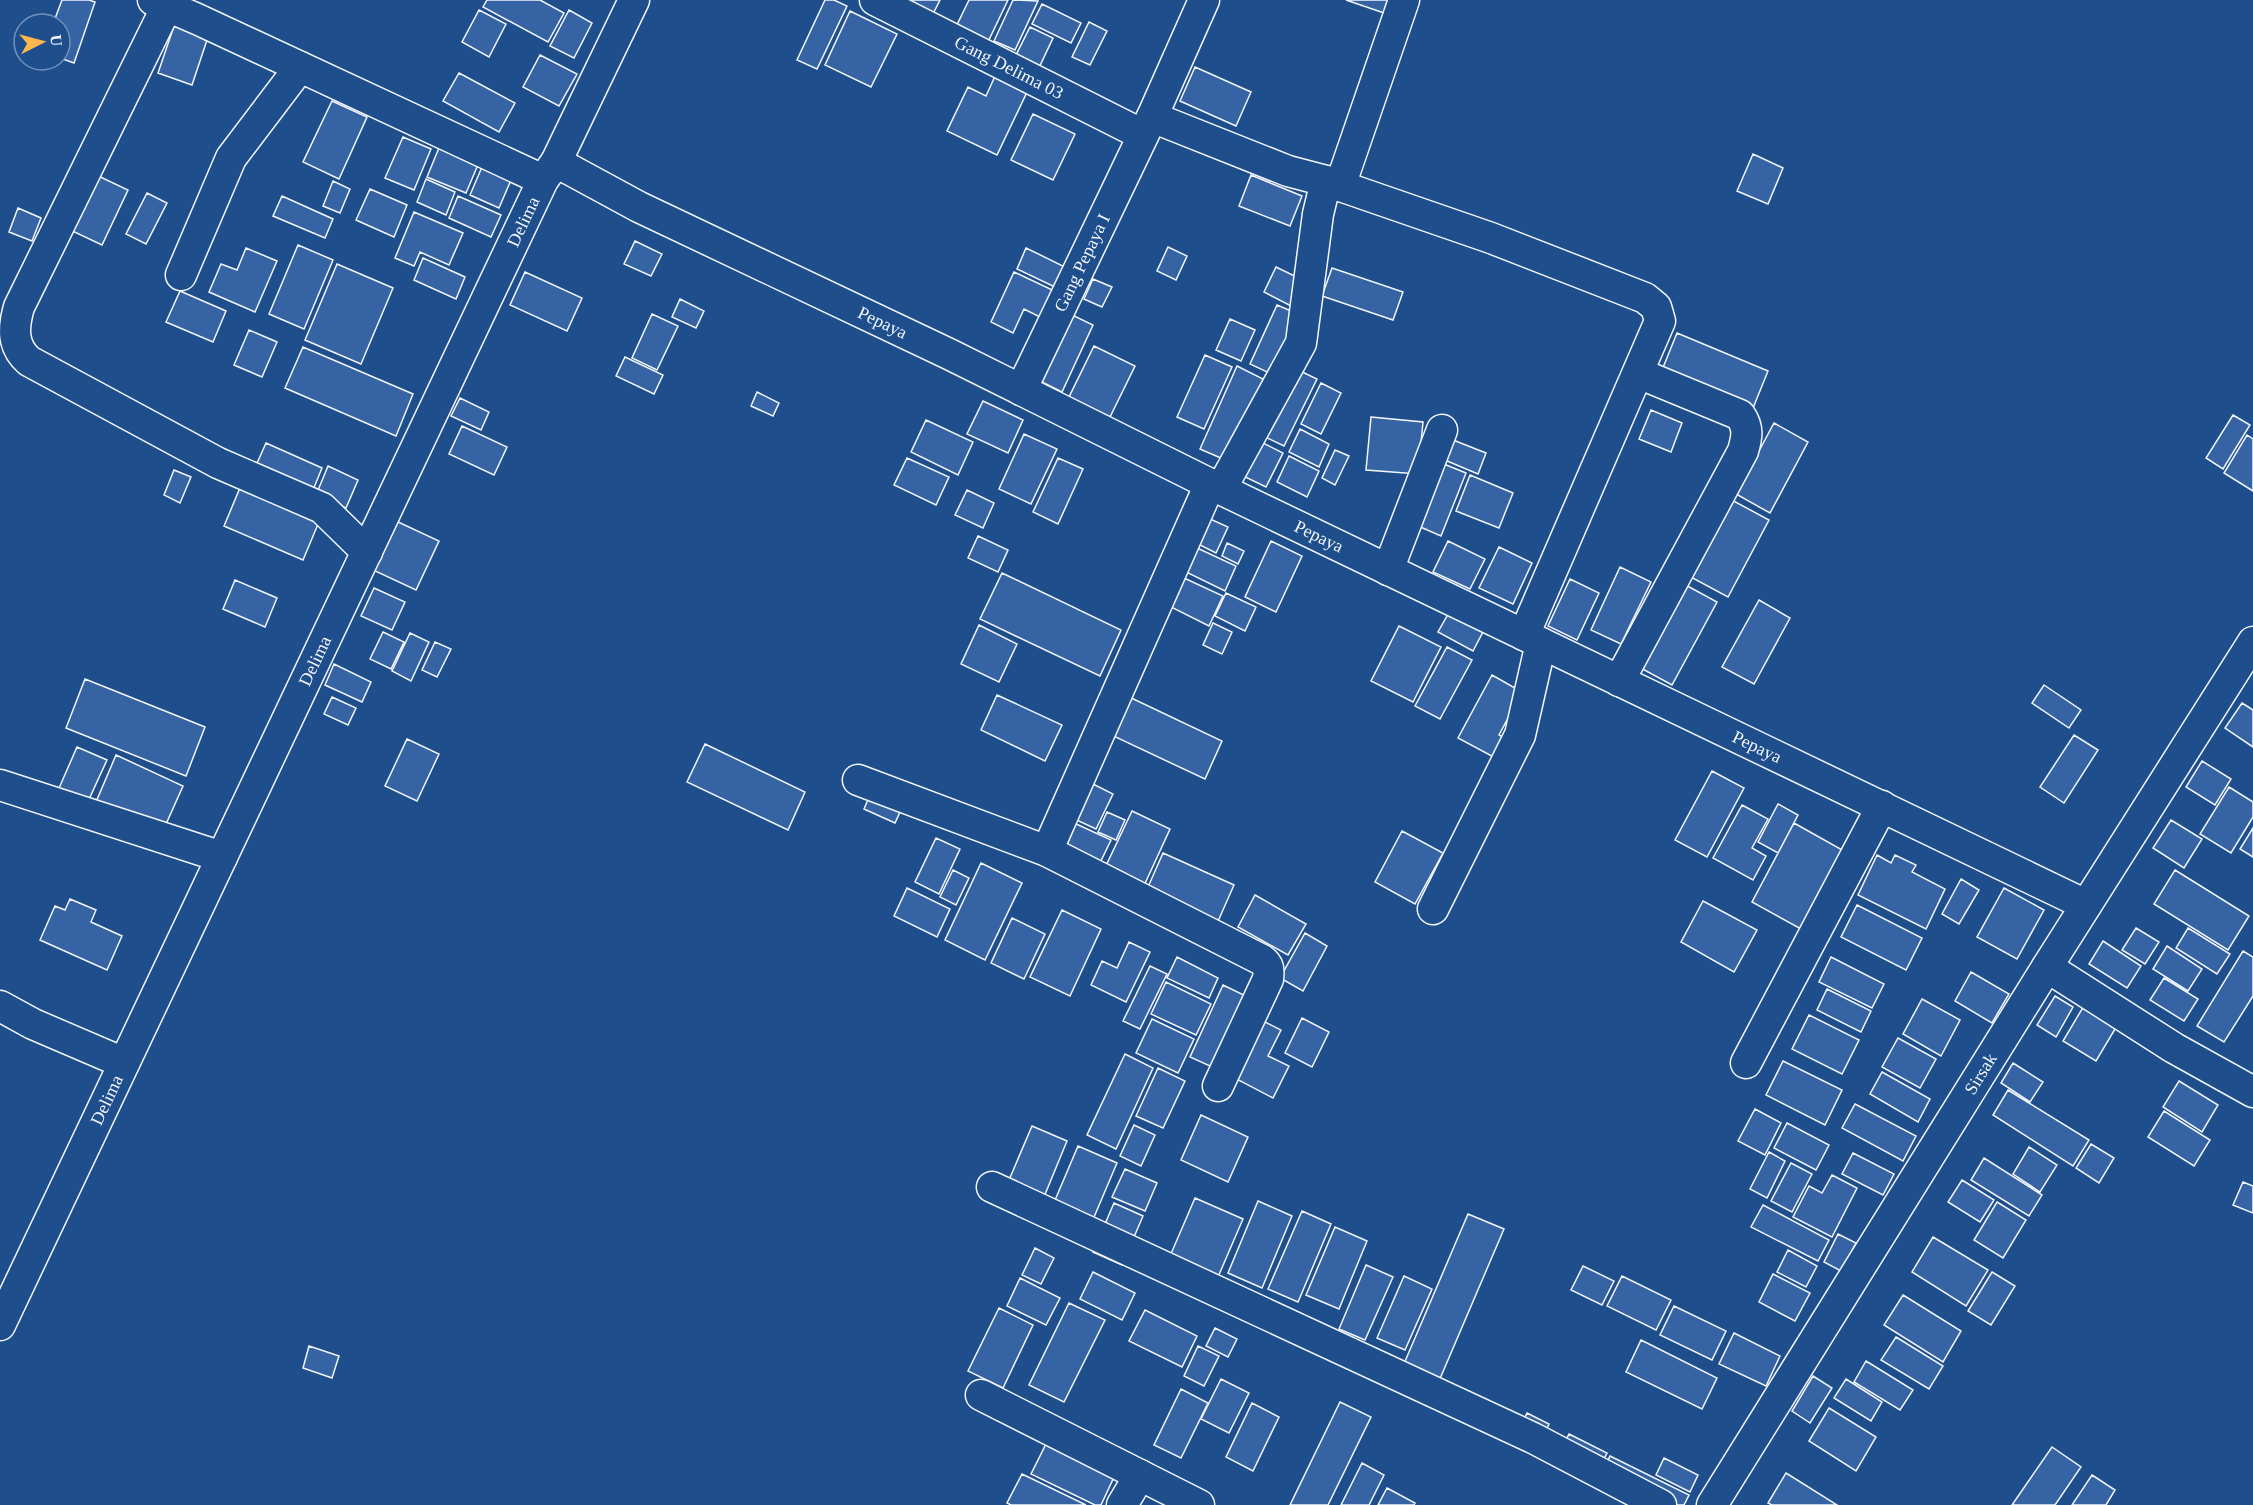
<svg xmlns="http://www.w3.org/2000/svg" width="2253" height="1505" font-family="Georgia,serif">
  <rect width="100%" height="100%" fill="#1f4e8c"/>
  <path fill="#3563a3" stroke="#f2f6ff" stroke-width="1.5" d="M 62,0 L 89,0 L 95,2 L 74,63 L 60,58 L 60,24 L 53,24 Z
    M 487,0 L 540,0 L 564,13 L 548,42 L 483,7 Z
    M 825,0 L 834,0 L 847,6 L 817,69 L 797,60 Z
    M 910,0 L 940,0 L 932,16 L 908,4 Z
    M 969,0 L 1008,0 L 987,44 L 955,29 Z
    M 1013,0 L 1038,1 L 1015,50 L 994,41 Z
    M 1346,0 L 1391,0 L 1387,14 Z
    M 1042,4 L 1081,23 L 1071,43 L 1032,24 Z
    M 479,10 L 506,24 L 489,57 L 462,42 Z
    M 569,10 L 592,23 L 574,58 L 550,46 Z
    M 850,11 L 897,34 L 871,87 L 825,65 Z
    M 1089,22 L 1107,31 L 1090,65 L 1072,57 Z
    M 174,26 L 208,37 L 192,85 L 158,73 Z
    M 1030,27 L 1053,38 L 1037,72 L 1013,61 Z
    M 540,55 L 577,74 L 559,106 L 523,87 Z
    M 1195,67 L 1251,92 L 1236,126 L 1180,101 Z
    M 459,73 L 515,103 L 499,132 L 443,101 Z
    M 996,74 L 1028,90 L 997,155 L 947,131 L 968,87 L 986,96 Z
    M 332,101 L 367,117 L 339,179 L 303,162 Z
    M 1033,114 L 1075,134 L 1053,180 L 1011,160 Z
    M 403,137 L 431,149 L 414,190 L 385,178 Z
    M 441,143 L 480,160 L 466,193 L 427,177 Z
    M 1753,154 L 1783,168 L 1768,204 L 1737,191 Z
    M 485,160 L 514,173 L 499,208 L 470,195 Z
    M 92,173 L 128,190 L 102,245 L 66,228 Z
    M 1251,175 L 1302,196 L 1290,226 L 1239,206 Z
    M 426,179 L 455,192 L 446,215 L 417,202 Z
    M 333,181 L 350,189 L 340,213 L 323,206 Z
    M 370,189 L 407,205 L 394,237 L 356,220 Z
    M 147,193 L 167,203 L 146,244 L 126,234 Z
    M 282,196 L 333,219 L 325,238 L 273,216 Z
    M 458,196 L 501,215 L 491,237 L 449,218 Z
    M 18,208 L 41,218 L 32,241 L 9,232 Z
    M 414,212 L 463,233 L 449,265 L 420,252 L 414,266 L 395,258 Z
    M 635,241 L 662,254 L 651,276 L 624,264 Z
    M 298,245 L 333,260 L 304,329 L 269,314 Z
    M 1168,247 L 1187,256 L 1176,280 L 1157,271 Z
    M 246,248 L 277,261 L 255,312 L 209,292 L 221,264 L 237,270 Z
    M 1026,248 L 1067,268 L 1057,288 L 1017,269 Z
    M 423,258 L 465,277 L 456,299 L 414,280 Z
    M 337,264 L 393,288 L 361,364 L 305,340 Z
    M 1276,267 L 1307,282 L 1295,308 L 1264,292 Z
    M 1332,268 L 1403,292 L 1393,320 L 1322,296 Z
    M 525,272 L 582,298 L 567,331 L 510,305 Z
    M 1014,272 L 1063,295 L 1050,322 L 1024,309 L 1013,333 L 991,322 Z
    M 1093,279 L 1112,287 L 1102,307 L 1084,299 Z
    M 180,291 L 226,311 L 213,342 L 166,322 Z
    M 680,299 L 704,311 L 696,328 L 672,317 Z
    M 1277,305 L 1305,317 L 1278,377 L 1250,364 Z
    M 1066,312 L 1093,325 L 1062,392 L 1034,378 Z
    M 652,314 L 678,326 L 657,370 L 632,358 Z
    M 1230,319 L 1255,330 L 1241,361 L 1216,350 Z
    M 249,330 L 277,342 L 262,377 L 234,365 Z
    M 1677,333 L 1768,371 L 1751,413 L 1660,375 Z
    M 1094,346 L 1135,366 L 1110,417 L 1069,397 Z
    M 303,347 L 413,394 L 396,436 L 285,388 Z
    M 1205,355 L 1232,367 L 1204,429 L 1177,417 Z
    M 625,357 L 663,375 L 654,394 L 616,376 Z
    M 1237,366 L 1267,381 L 1230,462 L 1200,449 Z
    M 1292,367 L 1317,379 L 1284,446 L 1259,434 Z
    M 1321,383 L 1341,393 L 1321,434 L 1301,424 Z
    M 757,392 L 779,403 L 773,416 L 751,406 Z
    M 460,398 L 489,412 L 481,430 L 451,416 Z
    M 983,401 L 1023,420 L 1008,453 L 967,434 Z
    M 1651,410 L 1682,423 L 1671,452 L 1639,439 Z
    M 2233,415 L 2250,425 L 2223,469 L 2206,458 Z
    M 1371,417 L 1423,422 L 1418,474 L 1366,470 Z
    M 926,420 L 973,442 L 958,475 L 911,452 Z
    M 1774,423 L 1808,442 L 1770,513 L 1736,494 Z
    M 462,426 L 507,447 L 494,475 L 449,454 Z
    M 1300,429 L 1329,444 L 1319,467 L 1289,452 Z
    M 1024,434 L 1057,449 L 1031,504 L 999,489 Z
    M 2247,435 L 2253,439 L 2253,491 L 2224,473 Z
    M 1251,437 L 1283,453 L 1266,487 L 1235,472 Z
    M 1448,438 L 1486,453 L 1478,474 L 1440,458 Z
    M 266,443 L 322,468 L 311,495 L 254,470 Z
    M 1335,450 L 1349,456 L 1335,485 L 1322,478 Z
    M 1289,456 L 1319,471 L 1307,497 L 1277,482 Z
    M 907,458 L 949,477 L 936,505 L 894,485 Z
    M 1058,458 L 1083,469 L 1058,524 L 1033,512 Z
    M 1434,460 L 1466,473 L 1441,536 L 1409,522 Z
    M 328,466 L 358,480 L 346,508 L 316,495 Z
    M 174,470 L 191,477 L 180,503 L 164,495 Z
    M 1470,475 L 1513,493 L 1499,528 L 1456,511 Z
    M 242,483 L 321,517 L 303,560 L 224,526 Z
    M 967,490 L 994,503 L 983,528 L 955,515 Z
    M 1728,498 L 1769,520 L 1728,597 L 1687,575 Z
    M 1208,518 L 1228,527 L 1216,553 L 1196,543 Z
    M 396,521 L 439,541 L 416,590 L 373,570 Z
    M 978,536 L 1008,550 L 998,572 L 968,558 Z
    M 1271,541 L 1302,556 L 1276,612 L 1245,597 Z
    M 1448,541 L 1485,559 L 1470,589 L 1433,572 Z
    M 1227,543 L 1244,551 L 1238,564 L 1222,556 Z
    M 1195,547 L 1236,566 L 1225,591 L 1184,571 Z
    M 1499,547 L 1532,563 L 1513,604 L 1479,588 Z
    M 1620,567 L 1651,582 L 1621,644 L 1591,630 Z
    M 1002,573 L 1121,630 L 1100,676 L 980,619 Z
    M 1184,578 L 1223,596 L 1209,626 L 1171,607 Z
    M 1570,579 L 1599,593 L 1577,640 L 1548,626 Z
    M 235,580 L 277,598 L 265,627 L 223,609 Z
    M 1682,583 L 1717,602 L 1672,685 L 1637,666 Z
    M 374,588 L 405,602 L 392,630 L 361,616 Z
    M 1226,593 L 1256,607 L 1245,631 L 1215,616 Z
    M 1759,600 L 1790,618 L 1754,684 L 1722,667 Z
    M 1451,609 L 1485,628 L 1473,651 L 1438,632 Z
    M 1213,623 L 1232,632 L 1222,654 L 1203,645 Z
    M 979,625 L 1017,644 L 999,682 L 961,664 Z
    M 1399,626 L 1441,647 L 1413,702 L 1371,681 Z
    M 383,632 L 404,642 L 391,669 L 370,659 Z
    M 410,633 L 429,642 L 411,681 L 392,671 Z
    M 435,642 L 451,649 L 437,677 L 422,670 Z
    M 1447,647 L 1472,660 L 1440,719 L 1415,706 Z
    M 334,664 L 371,682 L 362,702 L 325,685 Z
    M 1492,675 L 1522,692 L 1499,735 L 1512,742 L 1501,761 L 1458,738 Z
    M 85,679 L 205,727 L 186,776 L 66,728 Z
    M 2044,685 L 2081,710 L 2069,728 L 2032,703 Z
    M 997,695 L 1062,725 L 1045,761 L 981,730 Z
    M 1125,695 L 1222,741 L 1205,779 L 1107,733 Z
    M 332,697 L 356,708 L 348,725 L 324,714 Z
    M 2242,703 L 2253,710 L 2253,747 L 2225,728 Z
    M 2074,735 L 2098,750 L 2064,803 L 2040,787 Z
    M 407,739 L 439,754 L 417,801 L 385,786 Z
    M 705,744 L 805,792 L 788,830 L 687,782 Z
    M 77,747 L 107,760 L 85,808 L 56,795 Z
    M 116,755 L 183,786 L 162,833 L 96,802 Z
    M 2202,761 L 2231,779 L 2215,805 L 2186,787 Z
    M 1712,771 L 1744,788 L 1707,857 L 1675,840 Z
    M 1087,781 L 1113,794 L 1096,829 L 1070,817 Z
    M 2229,787 L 2253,802 L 2253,817 L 2231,853 L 2200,834 Z
    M 873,788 L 904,803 L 895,823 L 864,809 Z
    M 1778,804 L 1798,815 L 1778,853 L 1758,842 Z
    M 1742,805 L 1768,819 L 1752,848 L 1766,856 L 1753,880 L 1713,858 Z
    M 1132,811 L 1170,829 L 1142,890 L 1103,872 Z
    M 1107,812 L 1125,820 L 1116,840 L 1098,832 Z
    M 2171,820 L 2202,839 L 2184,868 L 2153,848 Z
    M 1072,822 L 1111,840 L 1096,871 L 1057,853 Z
    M 1794,823 L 1844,851 L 1801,929 L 1752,902 Z
    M 2253,828 L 2253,857 L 2240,849 Z
    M 1402,831 L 1443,853 L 1415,904 L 1375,882 Z
    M 936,838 L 960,849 L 939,894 L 915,882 Z
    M 1163,853 L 1234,885 L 1215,928 L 1144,896 Z
    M 1877,855 L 1891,863 L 1895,855 L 1916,865 L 1912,872 L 1945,889 L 1926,929 L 1858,895 Z
    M 981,863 L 1022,883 L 985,960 L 945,940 Z
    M 953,870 L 969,878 L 956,905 L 940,897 Z
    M 2175,870 L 2249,916 L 2228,950 L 2154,904 Z
    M 1961,879 L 1979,890 L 1959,924 L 1942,914 Z
    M 907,888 L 950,909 L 937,937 L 894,916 Z
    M 2004,888 L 2044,910 L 2017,959 L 1977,937 Z
    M 1255,895 L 1306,924 L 1288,955 L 1238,927 Z
    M 70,899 L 96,910 L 91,922 L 122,936 L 107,970 L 40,940 L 55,906 L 65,910 Z
    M 1703,901 L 1757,930 L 1734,972 L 1681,942 Z
    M 1857,905 L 1922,938 L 1906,970 L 1841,937 Z
    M 1062,910 L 1101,929 L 1070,996 L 1030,977 Z
    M 1012,918 L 1045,934 L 1024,979 L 991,963 Z
    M 2136,928 L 2159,942 L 2145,964 L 2122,950 Z
    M 2188,928 L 2230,954 L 2217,974 L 2176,948 Z
    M 1305,933 L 1327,946 L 1303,991 L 1280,978 Z
    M 2103,941 L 2141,966 L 2127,988 L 2089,964 Z
    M 1129,942 L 1150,952 L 1126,1002 L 1091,985 L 1102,961 L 1117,968 Z
    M 2167,946 L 2202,969 L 2188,991 L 2153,969 Z
    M 2243,951 L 2253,957 L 2253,996 L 2224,1042 L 2197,1026 Z
    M 1177,957 L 1218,978 L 1209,998 L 1167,978 Z
    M 1831,957 L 1884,984 L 1872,1008 L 1819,982 Z
    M 1150,966 L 1167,974 L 1140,1029 L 1123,1021 Z
    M 1971,972 L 2009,994 L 1992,1023 L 1955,1001 Z
    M 2164,978 L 2198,999 L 2184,1021 L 2150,1000 Z
    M 1166,982 L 1211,1004 L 1196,1035 L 1151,1014 Z
    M 1223,985 L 1254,1000 L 1221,1071 L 1190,1057 Z
    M 1827,989 L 1871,1011 L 1861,1032 L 1817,1010 Z
    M 2055,996 L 2073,1007 L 2056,1037 L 2037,1025 Z
    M 1922,999 L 1960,1020 L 1941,1056 L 1903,1034 Z
    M 2085,1004 L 2118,1024 L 2096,1061 L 2063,1041 Z
    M 1809,1015 L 1859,1040 L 1842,1074 L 1792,1049 Z
    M 1255,1017 L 1281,1030 L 1268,1056 L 1289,1066 L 1273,1098 L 1227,1074 Z
    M 1302,1018 L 1329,1032 L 1312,1067 L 1285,1053 Z
    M 1152,1019 L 1194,1039 L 1178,1073 L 1136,1053 Z
    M 1898,1038 L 1936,1059 L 1920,1088 L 1882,1067 Z
    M 1125,1054 L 1153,1068 L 1116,1149 L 1087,1135 Z
    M 1783,1061 L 1842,1090 L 1825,1125 L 1766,1095 Z
    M 2013,1063 L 2043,1082 L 2030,1102 L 2001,1083 Z
    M 1158,1068 L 1185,1081 L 1163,1128 L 1136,1116 Z
    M 1882,1072 L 1930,1099 L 1918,1122 L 1870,1094 Z
    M 2179,1081 L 2218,1105 L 2202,1132 L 2163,1107 Z
    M 2008,1090 L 2089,1140 L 2073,1166 L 1993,1115 Z
    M 1855,1104 L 1916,1136 L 1903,1161 L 1842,1128 Z
    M 1755,1109 L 1781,1123 L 1765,1155 L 1738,1141 Z
    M 2164,1111 L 2210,1140 L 2194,1166 L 2148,1137 Z
    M 1201,1115 L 1248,1137 L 1228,1182 L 1181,1160 Z
    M 1787,1123 L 1829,1145 L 1816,1170 L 1774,1148 Z
    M 1134,1125 L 1155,1135 L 1141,1166 L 1120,1156 Z
    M 1032,1126 L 1067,1141 L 1039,1209 L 1003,1194 Z
    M 2091,1144 L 2114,1158 L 2099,1183 L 2076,1168 Z
    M 1078,1146 L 1117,1163 L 1086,1236 L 1047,1219 Z
    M 2029,1147 L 2057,1165 L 2040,1192 L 2013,1174 Z
    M 1769,1152 L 1785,1161 L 1767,1198 L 1750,1189 Z
    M 1853,1153 L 1894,1174 L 1883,1195 L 1842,1174 Z
    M 1984,1158 L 2042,1195 L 2029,1216 L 1971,1180 Z
    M 1791,1163 L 1812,1174 L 1792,1212 L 1771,1201 Z
    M 1125,1169 L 1157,1183 L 1145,1211 L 1112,1197 Z
    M 1832,1175 L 1857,1188 L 1832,1237 L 1793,1217 L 1809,1186 L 1822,1193 Z
    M 1962,1180 L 1994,1200 L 1980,1222 L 1948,1202 Z
    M 2243,1182 L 2253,1186 L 2253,1213 L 2233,1205 Z
    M 1195,1198 L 1243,1219 L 1215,1284 L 1167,1263 Z
    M 1258,1201 L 1292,1216 L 1262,1288 L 1228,1273 Z
    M 1997,1202 L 2026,1220 L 2003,1258 L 1974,1240 Z
    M 1114,1203 L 1143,1216 L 1122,1265 L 1093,1252 Z
    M 1763,1205 L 1829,1240 L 1818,1261 L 1751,1227 Z
    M 1302,1211 L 1331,1224 L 1298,1302 L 1268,1289 Z
    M 1468,1214 L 1504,1229 L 1436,1388 L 1400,1373 Z
    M 1335,1227 L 1367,1241 L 1339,1309 L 1306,1295 Z
    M 1838,1234 L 1856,1243 L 1841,1271 L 1824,1262 Z
    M 1933,1237 L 1988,1270 L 1966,1306 L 1912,1272 Z
    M 1035,1248 L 1054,1258 L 1041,1284 L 1022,1275 Z
    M 1788,1250 L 1817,1266 L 1806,1287 L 1777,1272 Z
    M 1366,1265 L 1393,1277 L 1365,1340 L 1339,1329 Z
    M 1583,1266 L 1614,1281 L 1602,1305 L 1571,1290 Z
    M 1093,1272 L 1135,1293 L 1122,1320 L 1080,1299 Z
    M 1992,1272 L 2015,1286 L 1991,1325 L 1968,1311 Z
    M 1773,1274 L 1810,1293 L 1795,1321 L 1759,1302 Z
    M 1404,1276 L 1432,1289 L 1405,1350 L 1377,1338 Z
    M 1622,1276 L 1671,1300 L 1656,1330 L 1607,1306 Z
    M 1020,1278 L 1060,1298 L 1046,1325 L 1007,1306 Z
    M 1903,1295 L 1961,1331 L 1943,1362 L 1884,1325 Z
    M 1069,1303 L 1105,1320 L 1064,1402 L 1029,1385 Z
    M 1674,1306 L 1726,1331 L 1712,1360 L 1660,1335 Z
    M 999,1308 L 1033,1325 L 1003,1388 L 968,1371 Z
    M 1145,1310 L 1197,1336 L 1182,1367 L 1129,1341 Z
    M 1215,1328 L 1237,1339 L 1228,1357 L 1206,1346 Z
    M 1734,1333 L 1780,1356 L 1766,1386 L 1719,1364 Z
    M 1896,1337 L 1943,1366 L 1929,1389 L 1881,1360 Z
    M 1641,1340 L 1717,1378 L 1702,1409 L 1626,1372 Z
    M 309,1346 L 339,1356 L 332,1378 L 303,1368 Z
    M 1198,1346 L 1219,1356 L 1204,1386 L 1184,1376 Z
    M 1866,1361 L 1913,1390 L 1900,1410 L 1854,1382 Z
    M 1813,1376 L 1832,1388 L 1810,1423 L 1792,1411 Z
    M 1221,1379 L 1249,1393 L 1229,1433 L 1201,1419 Z
    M 1846,1379 L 1882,1402 L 1871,1421 L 1834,1398 Z
    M 1181,1389 L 1208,1403 L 1181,1458 L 1154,1445 Z
    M 1340,1402 L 1371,1417 L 1328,1505 L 1290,1505 Z
    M 1252,1403 L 1279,1417 L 1253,1471 L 1226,1457 Z
    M 1829,1408 L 1876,1437 L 1856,1471 L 1809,1441 Z
    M 1527,1413 L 1549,1424 L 1542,1439 L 1520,1428 Z
    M 1569,1434 L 1607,1453 L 1594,1479 L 1556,1461 Z
    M 1046,1444 L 1114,1477 L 1101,1505 L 1095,1505 L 1031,1474 Z
    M 2052,1447 L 2081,1467 L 2055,1505 L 2012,1505 Z
    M 1610,1456 L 1689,1495 L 1684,1505 L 1648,1505 L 1598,1481 Z
    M 1664,1458 L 1698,1475 L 1690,1492 L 1656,1475 Z
    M 1362,1463 L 1384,1475 L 1369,1505 L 1341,1505 Z
    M 1786,1473 L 1837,1505 L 1772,1505 L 1768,1503 Z
    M 1022,1474 L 1086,1505 L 1011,1505 L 1007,1503 Z
    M 2092,1475 L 2115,1490 L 2106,1505 L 2072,1505 Z
    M 1387,1488 L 1415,1503 L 1414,1505 L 1378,1505 Z"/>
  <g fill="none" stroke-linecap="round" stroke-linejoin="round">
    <g stroke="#f2f6ff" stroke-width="33">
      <g id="minor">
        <path d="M 153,0 L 197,19 L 543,180"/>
        <path id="s1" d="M 875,0 L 1143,135"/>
        <path d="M 167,6 L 19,307 C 13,328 12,346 29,361 L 218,463 L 322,508 L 367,552"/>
        <path d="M 1152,117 L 1288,171 L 1326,181 L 1491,238 L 1645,298 L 1656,307 L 1660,321 L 1524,635"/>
        <path id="s2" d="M 556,162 L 639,207 L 949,354 L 1210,484 L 2086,905"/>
        <path d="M 1340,186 L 1404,0"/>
        <path d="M 181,275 L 231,158 L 300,67"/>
        <path id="s3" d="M 1021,390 L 1152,117 L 1204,0"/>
        <path d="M 1221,489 L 1301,343 L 1318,214 L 1326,181"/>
        <path d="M 1388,570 L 1442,430"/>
        <path d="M 1619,681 L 1743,451 C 1747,437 1749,428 1740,415 L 1638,373"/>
        <path d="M 858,780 L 1047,851 L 1262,960 C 1269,965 1269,970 1268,979 L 1218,1086"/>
        <path d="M 0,785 L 222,857"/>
        <path d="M 1047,851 L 1210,484"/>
        <path d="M 1433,909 L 1520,735 L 1541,643"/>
        <path d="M 2047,967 L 2174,1048 L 2253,1092"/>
        <path d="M 0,1006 L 33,1024 L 124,1063"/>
        <path d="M 1746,1063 L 1882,806"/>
        <path d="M 992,1187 L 1533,1438 L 1661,1505"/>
        <path id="s4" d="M 0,1325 L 543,180 L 556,162 L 634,0"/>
        <path d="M 981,1395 L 1199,1505"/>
        <path d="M 1122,1505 L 1140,1475"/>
        <path id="s5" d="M 1712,1505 L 2047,967 L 2253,642"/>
      </g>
    </g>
    <use href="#minor" stroke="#1f4e8c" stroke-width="30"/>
  </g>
  <g text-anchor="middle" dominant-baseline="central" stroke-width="4.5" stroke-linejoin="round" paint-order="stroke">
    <g font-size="18" fill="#f2f6ff" stroke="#1f4e8c">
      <text stroke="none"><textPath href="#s1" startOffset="150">Gang Delima 03</textPath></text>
      <text stroke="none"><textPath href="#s4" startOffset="1221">Delima</textPath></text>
      <text stroke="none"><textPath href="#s3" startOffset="141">Gang Pepaya I</textPath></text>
      <text stroke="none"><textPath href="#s2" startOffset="364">Pepaya</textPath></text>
      <text stroke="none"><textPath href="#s2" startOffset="850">Pepaya</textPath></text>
      <text stroke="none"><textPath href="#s4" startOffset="735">Delima</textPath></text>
      <text stroke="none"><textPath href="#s2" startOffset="1336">Pepaya</textPath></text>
      <text stroke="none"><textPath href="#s5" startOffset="508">Sirsak</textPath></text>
      <text stroke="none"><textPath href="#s4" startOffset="249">Delima</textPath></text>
    </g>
  </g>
  <g transform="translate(42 42) rotate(84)"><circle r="28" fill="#1f4e8c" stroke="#7391ba" stroke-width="1.5"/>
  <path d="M0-4.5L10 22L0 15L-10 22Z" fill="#ffb74d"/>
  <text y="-9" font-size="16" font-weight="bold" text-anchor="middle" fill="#f2f6ff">U</text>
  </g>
</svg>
